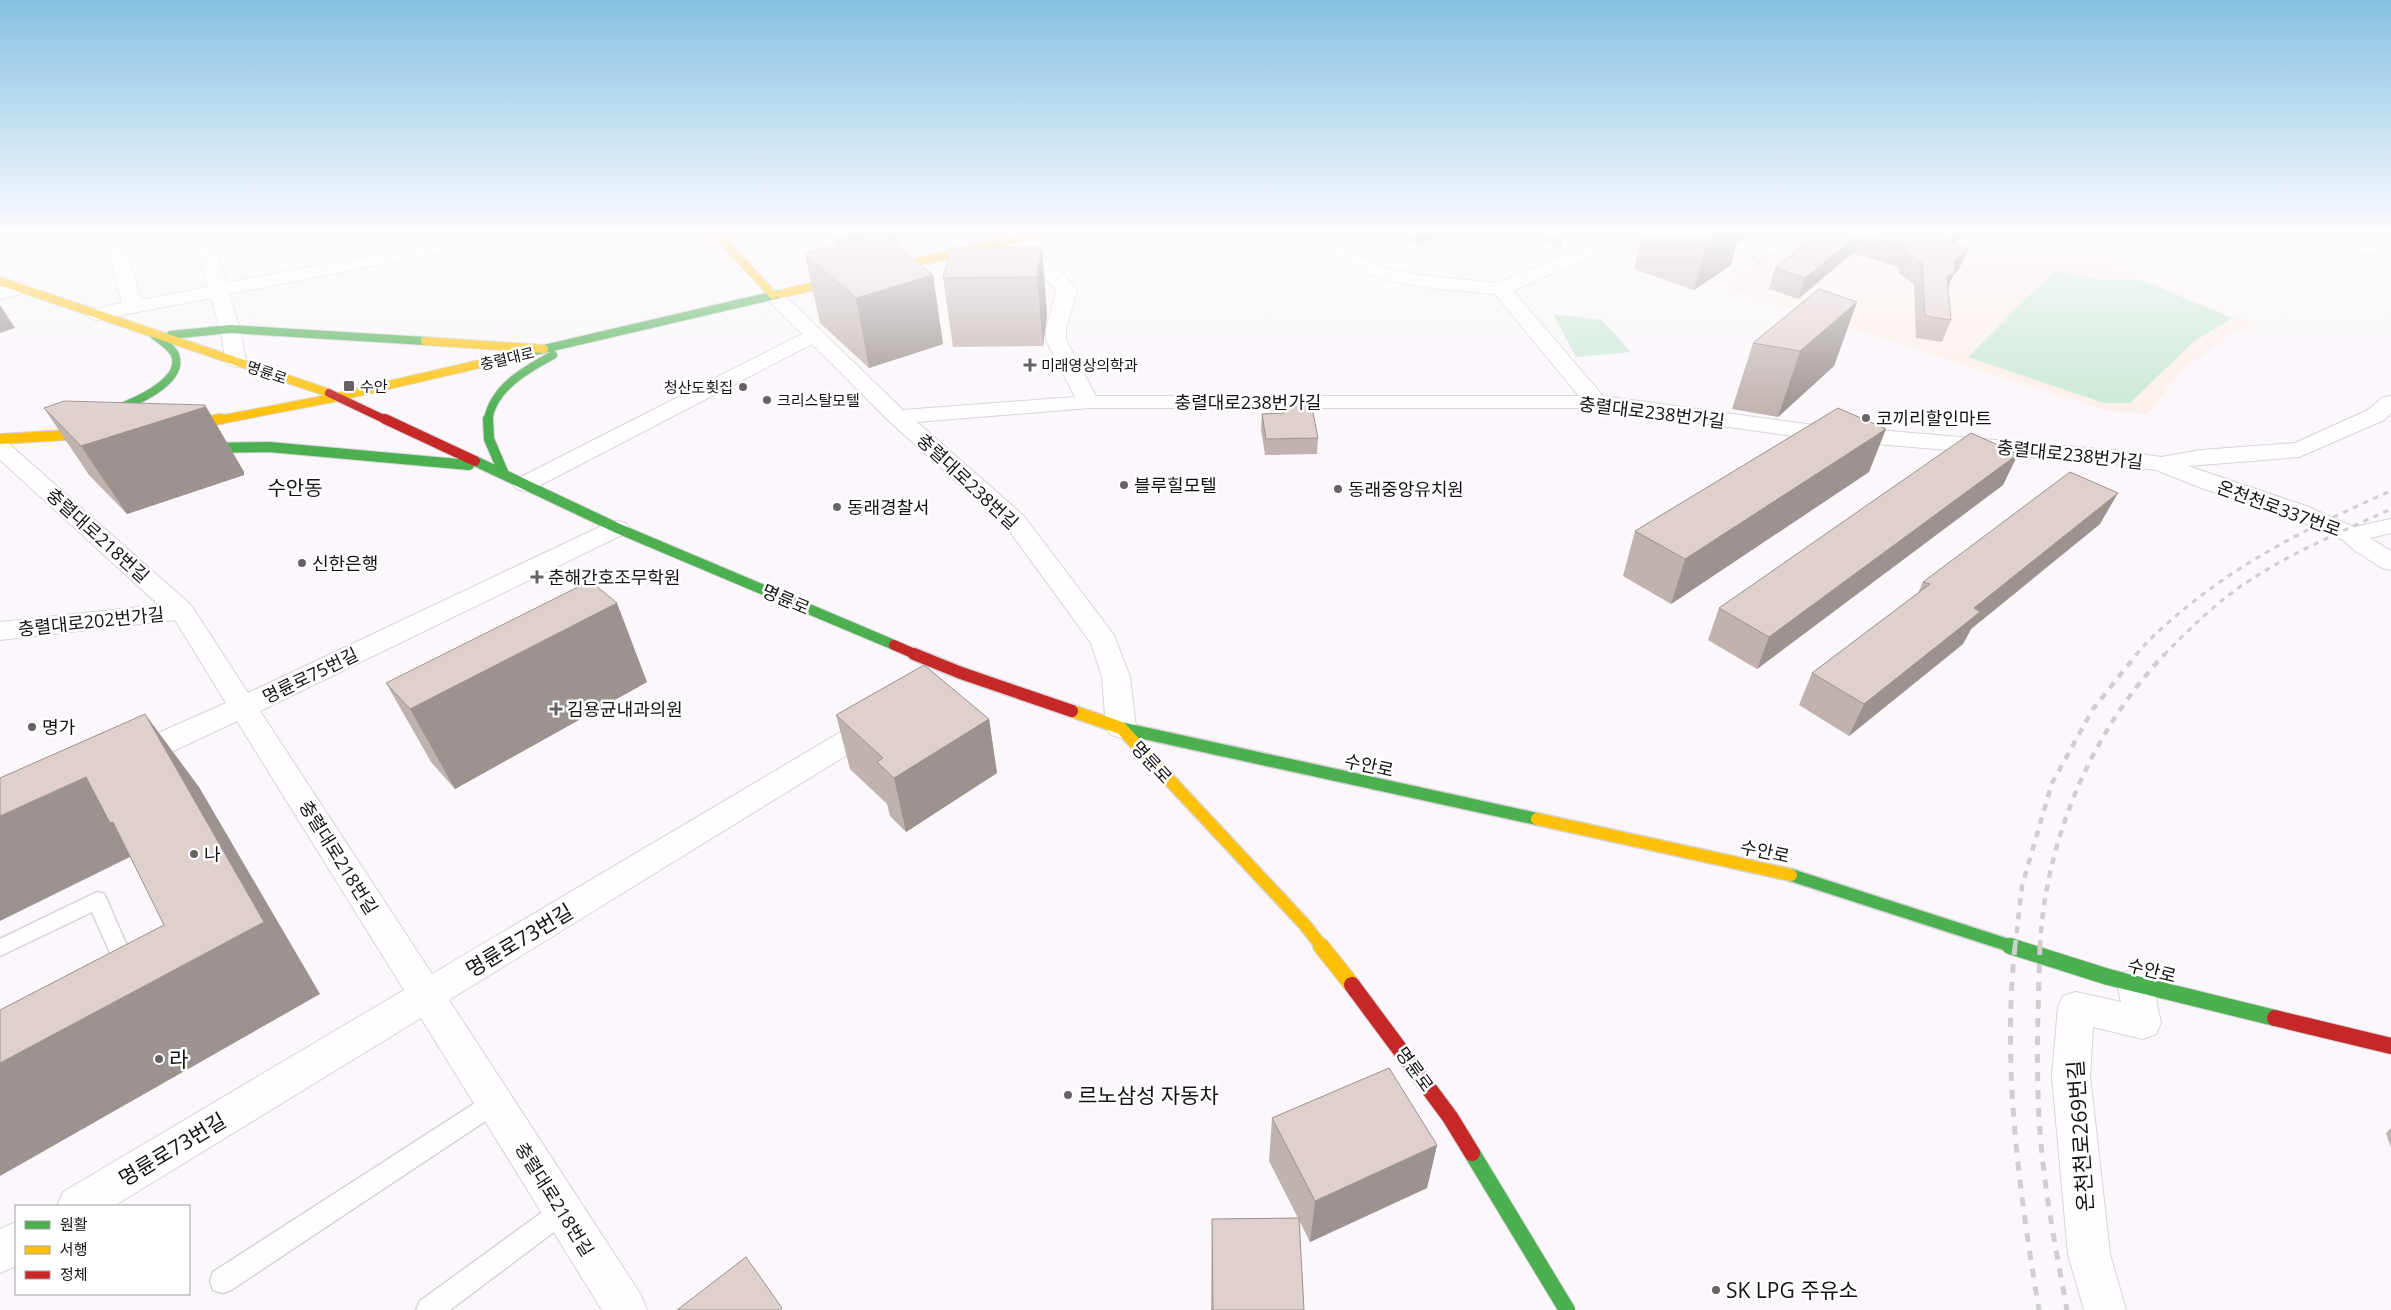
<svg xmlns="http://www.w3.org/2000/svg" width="2391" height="1310" font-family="'Open Sans','Noto Sans KR',sans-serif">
  <rect width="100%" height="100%" fill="#fbf7fc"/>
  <path fill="#fcf0e9" d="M 1794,232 L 2006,232 L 2125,270 L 2254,325 L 2227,337 L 2178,374 L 2148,414 L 2108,411 L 1722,287 Z"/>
  <path fill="#c8e8d4" d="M 2055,270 L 2102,280 L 2141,280 L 2232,318 L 2193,342 L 2130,403 L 2104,403 L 1968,357 Z
    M 1553,314 L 1602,320 L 1631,352 L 1576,357 Z"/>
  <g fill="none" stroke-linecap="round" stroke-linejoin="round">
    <g stroke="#d7d4d8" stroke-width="3">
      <path id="lane" d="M 1787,232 L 1799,232 L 1763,260 L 1755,260 L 1755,256 Z
        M 2001,232 L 2023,232 L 2015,238 Z
        M 97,892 L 104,894 L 107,900 L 137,969 L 134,975 L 127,978 L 120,975 L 92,912 L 0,956 L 0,939 Z
        M 494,1093 L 502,1096 L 505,1103 L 502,1110 L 231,1290 L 222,1293 L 213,1290 L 210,1281 L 213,1272 L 486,1096 Z
        M 563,1199 L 571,1203 L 575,1211 L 571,1219 L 450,1310 L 416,1310 L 420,1301 L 555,1203 Z"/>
    </g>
    <g stroke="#d7d4d8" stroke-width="2">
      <path id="street" d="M 103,232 L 121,232 L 141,300 L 208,287 L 192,232 L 210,232 L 226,283 L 497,232 L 533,232 L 530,236 L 524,237 L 229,294 L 240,329 L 246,361 L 243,365 L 236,367 L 229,365 L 226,361 L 220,329 L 211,298 L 96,320 L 89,318 L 86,314 L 89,310 L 122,303 Z
        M 1306,232 L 1326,232 L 1363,258 L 1390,270 L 1435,277 L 1499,283 L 1616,232 L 1640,232 L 1637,236 L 1513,291 L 1603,396 L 1806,424 L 2113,450 L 2161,457 L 2201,450 L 2295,443 L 2368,410 L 2383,397 L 2391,396 L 2391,413 L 2384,420 L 2299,457 L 2188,466 L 2306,506 L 2354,527 L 2391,519 L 2391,533 L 2370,538 L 2391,551 L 2391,570 L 2382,568 L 2354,550 L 2343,540 L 2288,516 L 2204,489 L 2156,470 L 2113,464 L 1806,438 L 1596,408 L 1089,408 L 917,422 L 1023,515 L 1114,635 L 1130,677 L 1136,728 L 1131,735 L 1121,738 L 1111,735 L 1106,728 L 1102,677 L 1091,643 L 1005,525 L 890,422 L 812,344 L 533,489 L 525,491 L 517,489 L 513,484 L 517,479 L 802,334 L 763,295 L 766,291 L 773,289 L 780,291 L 903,410 L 1075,397 L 1046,340 L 1046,328 L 1057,291 L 1034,267 L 1002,245 L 999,241 L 1002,237 C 1025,231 1064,273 1077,291 L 1066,328 L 1066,340 L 1096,396 L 1579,396 L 1495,294 C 1436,288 1380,289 1330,252 C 1322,246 1312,240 1306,232 Z
        M 2217,232 L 2269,232 L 2391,247 L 2391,257 L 2226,237 L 2220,236 Z
        M 19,282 L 26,284 L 28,288 L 26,292 L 0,299 L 0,287 Z
        M 0,441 L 8,443 L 191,605 L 248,693 L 608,523 L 617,521 L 626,523 L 629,528 L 626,533 L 260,711 L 432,974 L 866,717 L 876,714 L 886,717 L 891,724 L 886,731 L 449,1000 L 641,1295 L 647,1310 L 602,1310 L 421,1018 L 114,1206 L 57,1206 L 63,1192 L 404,990 L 237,721 L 144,765 L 133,768 L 122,765 L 118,757 L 122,749 L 226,703 L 175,620 L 0,640 L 0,622 L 159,605 L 0,460 Z
        M 2135,969 L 2147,973 L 2153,984 L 2161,1023 L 2156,1034 L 2143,1039 L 2093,1027 L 2090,1076 L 2110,1254 L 2126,1310 L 2084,1310 L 2068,1254 L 2052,1076 L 2058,1007 L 2063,996 L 2076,992 L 2121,1002 L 2117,984 L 2123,973 Z
        M 16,1222 L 16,1266 L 0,1273 L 0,1229 Z"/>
    </g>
    <g stroke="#d7d4d8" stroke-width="10">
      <path id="fast-far3" d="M 171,335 L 230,329 L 425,341
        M 488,362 L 780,294
        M 97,416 C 118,409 182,387 176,358 C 174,347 159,340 152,333
        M 488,421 C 492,388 527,369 553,355"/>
    </g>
    <g stroke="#d7d4d8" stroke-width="12">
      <path id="fast-far2" d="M 488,419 L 489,439 L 504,474
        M 193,448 L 269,447 L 469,465
        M 475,461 L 617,528 L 894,645"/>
    </g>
    <g stroke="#d7d4d8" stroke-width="15">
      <path id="fast-far1" d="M 1121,728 L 1537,819
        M 1791,875 L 2014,947"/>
    </g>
    <g stroke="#d7d4d8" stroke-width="18">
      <path id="fast" d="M 2010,946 L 2108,977 L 2275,1018
        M 1472,1153 L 1567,1310"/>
    </g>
    <g stroke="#d7d4d8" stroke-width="10">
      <path id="slow-far3" d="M 715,232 L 773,295
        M 0,281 L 329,393
        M 780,294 L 1046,232
        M 425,341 L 544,349
        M 214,421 L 333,398 L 488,362"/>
    </g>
    <g stroke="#d7d4d8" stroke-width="12">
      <path id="slow-far2" d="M 176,426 L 221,419
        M 0,439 L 99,433"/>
    </g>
    <g stroke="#d7d4d8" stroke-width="15">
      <path id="slow-far1" d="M 1072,711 L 1121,728 L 1305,925 L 1322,947
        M 1537,819 L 1791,875"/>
    </g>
    <g stroke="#d7d4d8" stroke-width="18">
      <path id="slow" d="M 1321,946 L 1352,985"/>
    </g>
    <g stroke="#d7d4d8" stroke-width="10">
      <path id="jam-far3" d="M 329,393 L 388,421"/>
    </g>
    <g stroke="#d7d4d8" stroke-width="12">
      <path id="jam-far2" d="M 385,419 L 475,461
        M 894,645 L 917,655"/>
    </g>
    <g stroke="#d7d4d8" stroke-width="15">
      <path id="jam-far1" d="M 914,654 L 961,673 L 1072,711"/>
    </g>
    <g stroke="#d7d4d8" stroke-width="18">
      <path id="jam" d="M 1352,985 L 1450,1117 L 1472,1153
        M 2275,1018 L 2391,1046"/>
    </g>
    <use href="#lane" fill="#fefeff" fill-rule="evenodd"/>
    <use href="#street" fill="#fefeff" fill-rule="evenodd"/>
    <use href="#fast-far3" stroke="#4caf50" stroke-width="8"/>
    <use href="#fast-far2" stroke="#4caf50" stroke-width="10"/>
    <use href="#fast-far1" stroke="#4caf50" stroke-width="12"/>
    <use href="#fast" stroke="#4caf50" stroke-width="16"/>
    <use href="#slow-far3" stroke="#ffc107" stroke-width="8"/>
    <use href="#slow-far2" stroke="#ffc107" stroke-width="10"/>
    <use href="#slow-far1" stroke="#ffc107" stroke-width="12"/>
    <use href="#slow" stroke="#ffc107" stroke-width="16"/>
    <use href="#jam-far3" stroke="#c62828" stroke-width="8"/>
    <use href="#jam-far2" stroke="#c62828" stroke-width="10"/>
    <use href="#jam-far1" stroke="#c62828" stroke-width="12"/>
    <use href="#jam" stroke="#c62828" stroke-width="16"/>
    <path stroke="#d0cfd0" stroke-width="3" stroke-dasharray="5.5 5.5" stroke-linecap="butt" d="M 2136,655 C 2148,640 2162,628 2177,615 C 2240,561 2315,524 2391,491
      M 2164,655 C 2189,629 2215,604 2244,584 C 2290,553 2341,532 2391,509"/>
    <path stroke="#d0cfd0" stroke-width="4.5" stroke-dasharray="7 7" stroke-linecap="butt" d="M 2015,947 L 2022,886 L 2052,783 L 2093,709 L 2137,654
      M 2040,947 C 2045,841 2092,730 2165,654"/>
    <path stroke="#d0cfd0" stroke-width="5" stroke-dasharray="9 9" stroke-linecap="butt" d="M 2015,946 C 2002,1067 2019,1190 2039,1310
      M 2040,946 C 2038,1012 2035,1078 2041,1144 C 2046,1200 2057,1255 2067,1310"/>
  </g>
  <path fill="#c0b3af" d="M 825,232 L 895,232 L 897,245 L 896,246 L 933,275 L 943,344 L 869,368 L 820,323 L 805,254 L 837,245 Z
    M 1395,232 L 1457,232 L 1416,244 Z
    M 1524,232 L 1564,232 L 1561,249 Z
    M 1643,232 L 1756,232 L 1737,243 L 1731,265 L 1694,290 L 1634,269 Z
    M 1821,232 L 1966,232 L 1953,244 L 1959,269 L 1953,275 L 1948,287 L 1951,320 L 1942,342 L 1916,338 L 1914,284 L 1899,273 L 1898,267 L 1853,253 L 1798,299 L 1769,289 L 1775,268 Z
    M 1042,247 L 1047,315 L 1043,346 L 953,347 L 943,278 Z
    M 1857,302 L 1834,366 L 1778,417 L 1732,409 L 1753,343 Z
    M 1283,404 L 1318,438 L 1317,454 L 1265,455 L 1261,429 L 1262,414 L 1282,413 Z
    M 205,405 L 244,472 L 244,475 L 127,514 L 89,475 L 44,408 Z
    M 2018,454 L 2003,485 L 1757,669 L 1708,640 L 1719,608 Z
    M 1869,472 L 1671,604 L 1623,576 L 1635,531 Z
    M 2100,524 L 1971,629 L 1963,644 L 1849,736 L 1799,705 L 1812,673 L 1918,593 L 1923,582 Z
    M 647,682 L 455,789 L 431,762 L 386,683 Z
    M 836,715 L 989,719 L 997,773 L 906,832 L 890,816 L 887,804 L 850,769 Z
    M 1272,1118 L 1437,1145 L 1427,1188 L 1310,1242 L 1299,1220 L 1304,1310 L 1211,1310 L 1212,1219 L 1298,1218 L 1269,1161 Z
    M 2391,1128 L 2391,1148 L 2386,1133 Z"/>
  <path fill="#9c928f" d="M 843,232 L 895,232 L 897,245 L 848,257 Z
    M 1417,232 L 1457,232 L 1416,244 Z
    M 1710,232 L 1756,232 L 1737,243 L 1731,265 L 1694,290 Z
    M 1953,232 L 1966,232 L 1935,262 L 1943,241 Z
    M 1861,233 L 1853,253 L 1798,299 L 1805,278 Z
    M 1042,247 L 1047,315 L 1043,346 L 1037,277 Z
    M 1968,249 L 1959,269 L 1953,275 L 1946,293 L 1939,298 L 1955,260 Z
    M 933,275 L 943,344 L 869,368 L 856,298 Z
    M 1857,302 L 1834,366 L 1778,417 L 1800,351 Z
    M 0,305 L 15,328 L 0,333 Z
    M 205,405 L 244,472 L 244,475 L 127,514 L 81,446 Z
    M 1886,429 L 1869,472 L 1671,604 L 1685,559 Z
    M 2018,454 L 2003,485 L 1757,669 L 1769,637 Z
    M 2118,493 L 2100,524 L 1971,629 L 1963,644 L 1849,736 L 1864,704 L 1974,608 Z
    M 617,603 L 647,682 L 455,789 L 410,709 Z
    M 145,714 L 199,787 L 320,994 L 0,1176 L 0,1063 L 264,922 Z
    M 989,719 L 997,773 L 906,832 L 894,778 Z
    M 86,777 L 136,854 L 0,921 L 0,816 Z
    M 1437,1145 L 1427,1188 L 1310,1242 L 1315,1201 Z"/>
  <path fill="#dfd0cc" stroke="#9c928f" d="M 1821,232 L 1953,232 L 1943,241 L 1968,249 L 1955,260 L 1955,272 L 1947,277 L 1951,320 L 1925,316 L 1922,263 L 1907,252 L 1906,246 L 1861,233 L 1805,278 L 1775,268 Z
    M 881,233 L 933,275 L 856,298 L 805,254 Z
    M 1042,247 L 1037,277 L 943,278 L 951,248 Z
    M 1819,289 L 1857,302 L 1800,351 L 1753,343 Z
    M 64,401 L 205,405 L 205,407 L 81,446 L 44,408 Z
    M 1311,403 L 1318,438 L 1266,439 L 1262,414 L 1284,413 L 1283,404 Z
    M 1838,408 L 1886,429 L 1685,559 L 1635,531 Z
    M 1971,433 L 2018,454 L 1769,637 L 1719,608 Z
    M 2070,472 L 2118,493 L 1974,608 L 1980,612 L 1864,704 L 1812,673 L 1930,584 L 1923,582 Z
    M 590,581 L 617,603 L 410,709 L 386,683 Z
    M 924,665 L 989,719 L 894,778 L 877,762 L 883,758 L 836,715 Z
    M 145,714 L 264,922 L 0,1063 L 0,1010 L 164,925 L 113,822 L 110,823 L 86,777 L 0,816 L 0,778 Z
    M 1389,1068 L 1437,1145 L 1315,1201 L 1272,1118 Z
    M 1299,1218 L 1304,1310 L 1213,1310 L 1212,1219 Z
    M 746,1257 L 782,1308 L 779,1310 L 677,1310 Z"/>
  <linearGradient id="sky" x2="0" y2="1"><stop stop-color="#86c1e2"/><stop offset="0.56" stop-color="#fdfbfe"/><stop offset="1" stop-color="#fdfbfe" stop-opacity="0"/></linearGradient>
  <rect width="2391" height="415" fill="url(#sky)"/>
  <g fill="#666266" stroke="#fff" stroke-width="2">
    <path d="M1027.5 357.5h5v5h5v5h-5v5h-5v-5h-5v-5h5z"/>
    <rect x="343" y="380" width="12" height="12" rx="2.5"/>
    <circle cx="743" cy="387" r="5"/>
    <circle cx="767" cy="400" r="5"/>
    <circle cx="1866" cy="418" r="5"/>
    <circle cx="1124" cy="485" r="5"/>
    <circle cx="1338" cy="489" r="5"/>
    <circle cx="837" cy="507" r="5"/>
    <circle cx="302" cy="563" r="5"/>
    <path d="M534.5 569.5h5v5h5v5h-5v5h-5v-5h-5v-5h5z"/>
    <path d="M553.5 701.5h5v5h5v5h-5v5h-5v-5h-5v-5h5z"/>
    <circle cx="32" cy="727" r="5"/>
    <circle cx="194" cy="854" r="5"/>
    <circle cx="159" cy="1059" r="5"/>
    <circle cx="1068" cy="1095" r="5"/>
    <circle cx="1716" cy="1290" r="5"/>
  </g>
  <g text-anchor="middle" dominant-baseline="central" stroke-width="5" stroke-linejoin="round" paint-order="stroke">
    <g font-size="15" fill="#151215" stroke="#fff">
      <text transform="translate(507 358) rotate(-13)">충렬대로</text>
      <text transform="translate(267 372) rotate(19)">명륜로</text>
    </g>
    <g font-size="15" fill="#151215" stroke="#fff" text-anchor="start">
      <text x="1041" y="365">미래영상의학과</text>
      <text x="360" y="386">수안</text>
      <text x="733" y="387" text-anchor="end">청산도횟집</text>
      <text x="777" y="400">크리스탈모텔</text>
    </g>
    <g font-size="18" fill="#151215" stroke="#fff">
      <text x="1248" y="402">충렬대로238번가길</text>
      <text transform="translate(1652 412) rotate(7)">충렬대로238번가길</text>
      <text transform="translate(2070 454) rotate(6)">충렬대로238번가길</text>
      <text transform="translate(968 481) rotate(43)">충렬대로238번길</text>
      <text transform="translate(2279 508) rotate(20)">온천천로337번로</text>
      <text transform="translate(98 535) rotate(42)">충렬대로218번길</text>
      <text transform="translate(786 599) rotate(23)">명륜로</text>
      <text transform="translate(91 621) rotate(-6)">충렬대로202번가길</text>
      <text transform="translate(310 675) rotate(-26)">명륜로75번길</text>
      <text transform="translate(1152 762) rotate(47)">명륜로</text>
      <text transform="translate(1369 765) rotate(12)">수안로</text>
      <text transform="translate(1765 851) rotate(12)">수안로</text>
      <text transform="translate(339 857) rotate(58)">충렬대로218번길</text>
      <text transform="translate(2152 970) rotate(14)">수안로</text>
      <text transform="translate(1415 1069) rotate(54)">명륜로</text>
      <text transform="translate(555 1199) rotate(58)">충렬대로218번길</text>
    </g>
    <g font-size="18" fill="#151215" stroke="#fff" text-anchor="start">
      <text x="1876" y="418">코끼리할인마트</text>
      <text x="1134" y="485">블루힐모텔</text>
      <text x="1348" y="489">동래중앙유치원</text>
      <text x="847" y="507">동래경찰서</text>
      <text x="312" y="563">신한은행</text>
      <text x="548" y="577">춘해간호조무학원</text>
      <text x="567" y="709">김용균내과의원</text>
      <text x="42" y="727">명가</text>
      <text x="204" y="854">나</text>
    </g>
    <g font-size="20" fill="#151215" stroke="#fff">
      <text x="295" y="487">수안동</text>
    </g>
    <g font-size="21" fill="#151215" stroke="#fff">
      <text transform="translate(519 940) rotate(-31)">명륜로73번길</text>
      <text transform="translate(2080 1136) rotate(-94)">온천천로269번길</text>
      <text transform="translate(172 1149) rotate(-31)">명륜로73번길</text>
    </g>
    <g font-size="21" fill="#151215" stroke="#fff" text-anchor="start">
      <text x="169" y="1059">라</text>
      <text x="1078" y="1095">르노삼성 자동차</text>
      <text x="1726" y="1290">SK LPG 주유소</text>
    </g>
  </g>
  <rect x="15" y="1205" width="175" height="90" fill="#ffffff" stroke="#a1a0a1"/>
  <rect x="25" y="1221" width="25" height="8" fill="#4caf50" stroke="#a1a0a1"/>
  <text x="60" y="1230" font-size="15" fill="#151215">원활</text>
  <rect x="25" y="1246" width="25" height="8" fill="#ffc107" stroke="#a1a0a1"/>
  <text x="60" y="1255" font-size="15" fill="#151215">서행</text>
  <rect x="25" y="1271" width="25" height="8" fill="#c62828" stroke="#a1a0a1"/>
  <text x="60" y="1280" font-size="15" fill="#151215">정체</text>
</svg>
